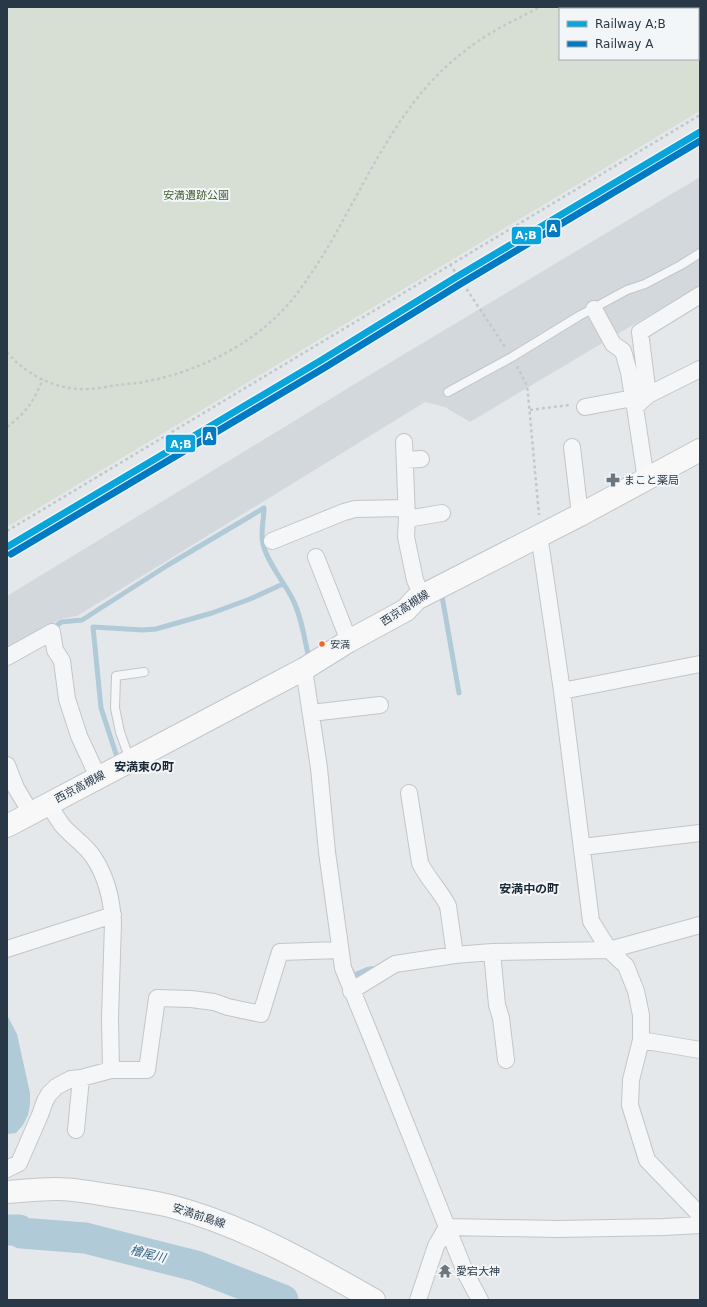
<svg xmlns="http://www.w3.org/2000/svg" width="707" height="1307" font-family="'DejaVu Sans','Noto Sans JP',sans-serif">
  <rect width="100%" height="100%" fill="#e5e8ea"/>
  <path fill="#d3d8dd" d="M 700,177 L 700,285 L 470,422 L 445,407 L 425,402 L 77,616 L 60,619 L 7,652 L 7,596 L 386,365 Z"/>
  <path fill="#d7dfd5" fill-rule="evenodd" d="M 7,7 L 700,7 L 700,111 L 7,527 ZM 560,9 L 698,9 L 698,59 L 560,59 Z"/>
  <path fill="#b1cad7" d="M 349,961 L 355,972 L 367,967 L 373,966 L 375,969 L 356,979 L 350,971 Z
    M 7,1015 L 17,1034 L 30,1093 L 30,1105 L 28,1115 L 23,1125 L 16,1133 L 7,1134 Z"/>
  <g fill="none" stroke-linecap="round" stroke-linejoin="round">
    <path stroke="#b1cad7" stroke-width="5" d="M 442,596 L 459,693
      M 53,629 L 61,622 L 82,620 L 168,565 L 264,508 C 264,520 260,533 263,544 C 267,562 284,582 292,598 C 301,615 304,636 308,654
      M 116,754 L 101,708 L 93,627 L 143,630 L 156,629 L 212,613 L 250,599 L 283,584"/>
    <path stroke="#b1cad7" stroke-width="31" d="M 7,1230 L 19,1230 L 21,1233 L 85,1238 L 196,1266 L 283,1300"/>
    <g stroke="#c3c6c8" stroke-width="10">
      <path id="lane" d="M 448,392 L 512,357 L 579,316 L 627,290 L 645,284 L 681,265 L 700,253
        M 130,760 L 120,732 L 115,708 L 116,676 L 144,672"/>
    </g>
    <g stroke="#c3c6c8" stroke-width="18">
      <path id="street" d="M 594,309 L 613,344 L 623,351 L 629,372 L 633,398 L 635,407
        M 648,395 L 640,332 L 700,295
        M 585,407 L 633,398
        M 404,442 L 407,519 L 406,537 L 415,580 L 422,596
        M 572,447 L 580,515
        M 405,460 L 421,459
        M 646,480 L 635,407 L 648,395 L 700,369
        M 407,519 L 442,513
        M 272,541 L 344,512 L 355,509 L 406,508
        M 540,541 L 562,691 L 591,921 L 609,950 L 626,966 L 636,991 L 641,1015 L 641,1040 L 631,1080 L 630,1105 L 647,1160 L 700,1215
        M 316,557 L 349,641
        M 7,657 L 52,632 L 55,650 L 62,661 L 67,699 L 79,736 L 98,777
        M 304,669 L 319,768 L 327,852 L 343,968 L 372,1039 L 447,1227 L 466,1274 L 480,1300
        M 562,691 L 700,664
        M 311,713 L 380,705
        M 7,765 L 16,788 L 31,813
        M 409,793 L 420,863 C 427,878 440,890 448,906 L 455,955
        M 48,804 C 53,811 57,818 62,825 C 72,837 86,845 94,858 C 107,878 112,901 113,923 L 110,1018 L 111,1070
        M 582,847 L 700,833
        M 7,949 L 113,915
        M 492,952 L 497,1005 L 501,1018 L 506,1060
        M 351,991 L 395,964 L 455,955 L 492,952 L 609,950 L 700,925
        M 641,1040 L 700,1050
        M 76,1130 L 81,1078 L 111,1070 L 147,1070 L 157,998 L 191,999 L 214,1002 L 228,1007 L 261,1014 L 280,952 L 340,950
        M 7,1169 L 19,1163 L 40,1115 L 45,1101 L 49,1094 L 56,1087 L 63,1083 L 71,1079 L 81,1078
        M 447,1227 L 558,1229 L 664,1227 L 700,1225
        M 418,1300 L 436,1246 L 447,1227"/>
    </g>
    <g stroke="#c3c6c8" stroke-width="24">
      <path id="secondary" d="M 7,1192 C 23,1191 39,1189 56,1189 C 73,1189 90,1192 107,1195 C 128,1198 149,1201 170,1206 C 243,1225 309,1263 374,1300"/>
    </g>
    <g stroke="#c1c5c8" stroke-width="24">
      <path id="primary" d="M 7,826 L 304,669 L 349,641 L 406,610 L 416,599 L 580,515 L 700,450"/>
    </g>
    <path stroke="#c3c8ca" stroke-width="2.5" stroke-dasharray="3 3" stroke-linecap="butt" d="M 450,264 L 505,347
      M 7,352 C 24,373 51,387 78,389 C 91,390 105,387 117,385 C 129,384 141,383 153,380 C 205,369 262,339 295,296 C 312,274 328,248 341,224 C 366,179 389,132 422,92 C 442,68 468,46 496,30 C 510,22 525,15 540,7
      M 517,366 L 527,386 L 528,394 L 539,515
      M 530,410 L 569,405
      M 7,427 C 27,412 33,402 43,379
      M 7,531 L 700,115"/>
    <use href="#lane" stroke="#f4f6f7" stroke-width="8"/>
    <use href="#street" stroke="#f4f6f7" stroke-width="16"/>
    <use href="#secondary" stroke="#f8f8f8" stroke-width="22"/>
    <use href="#primary" stroke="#f8f8f8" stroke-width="22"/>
    <g stroke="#f3f6f9" stroke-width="10">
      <path id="rail-1" d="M 7,547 L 320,361 L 458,276 L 700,132"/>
    </g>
    <g stroke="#f3f6f9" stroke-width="10">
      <path id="rail-2" d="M 11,554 L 324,368 L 462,283 L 700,141"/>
    </g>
    <use href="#rail-1" stroke="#08a4da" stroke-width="7"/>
    <use href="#rail-2" stroke="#007ac2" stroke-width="7"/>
  </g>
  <defs>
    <g id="pharmacy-bare" transform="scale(1.08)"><path d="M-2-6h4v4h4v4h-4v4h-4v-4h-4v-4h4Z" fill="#6b767f" stroke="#f3f6f9" stroke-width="2.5" paint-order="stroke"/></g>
    <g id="temple-bare" transform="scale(1.08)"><path d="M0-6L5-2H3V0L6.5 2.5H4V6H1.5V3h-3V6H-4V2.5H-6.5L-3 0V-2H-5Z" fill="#6b767f" stroke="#f3f6f9" stroke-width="2.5" paint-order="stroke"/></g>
  </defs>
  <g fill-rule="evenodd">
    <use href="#pharmacy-bare" x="613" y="480"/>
    <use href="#temple-bare" x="445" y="1271"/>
  </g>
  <circle fill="#f26522" stroke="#f3f6f9" stroke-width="1.5" cx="322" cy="644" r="3.5"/>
  <g text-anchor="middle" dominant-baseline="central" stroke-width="4" stroke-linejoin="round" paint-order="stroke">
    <g font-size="10" fill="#293846" stroke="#f3f6f9" text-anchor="start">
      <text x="330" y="644">安満</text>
    </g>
    <g font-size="11" fill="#456335" stroke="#f3f6f9">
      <text x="196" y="195">安満遺跡公園</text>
    </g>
    <g font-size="11" fill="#293846" stroke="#f3f6f9" text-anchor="start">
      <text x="624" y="480">まこと薬局</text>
      <text x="456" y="1271">愛宕大神</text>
    </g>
    <g font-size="11" fill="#293846" stroke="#f3f6f9">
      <text transform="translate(405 608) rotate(-33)">西京高槻線</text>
      <text transform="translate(80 787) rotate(-28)">西京高槻線</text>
      <text transform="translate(199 1216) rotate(18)">安満前島線</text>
    </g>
    <g font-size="12" font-weight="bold" fill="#1b2937" stroke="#f3f6f9">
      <text x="144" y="767">安満東の町</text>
      <text x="529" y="889">安満中の町</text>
    </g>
    <g font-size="12" font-style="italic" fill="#2f5f7e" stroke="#f3f6f9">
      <text transform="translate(148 1254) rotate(14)">檜尾川</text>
    </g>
  </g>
  <g stroke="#f3f6f9" stroke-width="1.5">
    <rect x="546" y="219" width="15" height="19" rx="4" fill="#007ac2"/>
    <rect x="511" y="226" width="31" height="19" rx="4" fill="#08a4da"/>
    <rect x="202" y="426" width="15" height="20" rx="4" fill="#007ac2"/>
    <rect x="165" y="434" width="31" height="19" rx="4" fill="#08a4da"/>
  </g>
  <g font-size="11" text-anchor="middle" font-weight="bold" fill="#fff">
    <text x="553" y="232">A</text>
    <text x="526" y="239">A;B</text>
    <text x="209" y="440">A</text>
    <text x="181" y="448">A;B</text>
  </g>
  <rect width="707" height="1307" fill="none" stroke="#293846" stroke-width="16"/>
  <rect x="559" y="8" width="140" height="52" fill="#f3f6f9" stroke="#a2aab1"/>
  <rect x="567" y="21" width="20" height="6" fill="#08a4da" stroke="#a2aab1"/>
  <text x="595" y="28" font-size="12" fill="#293846">Railway A;B</text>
  <rect x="567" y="41" width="20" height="6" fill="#007ac2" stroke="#a2aab1"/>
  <text x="595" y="48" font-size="12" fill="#293846">Railway A</text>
</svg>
